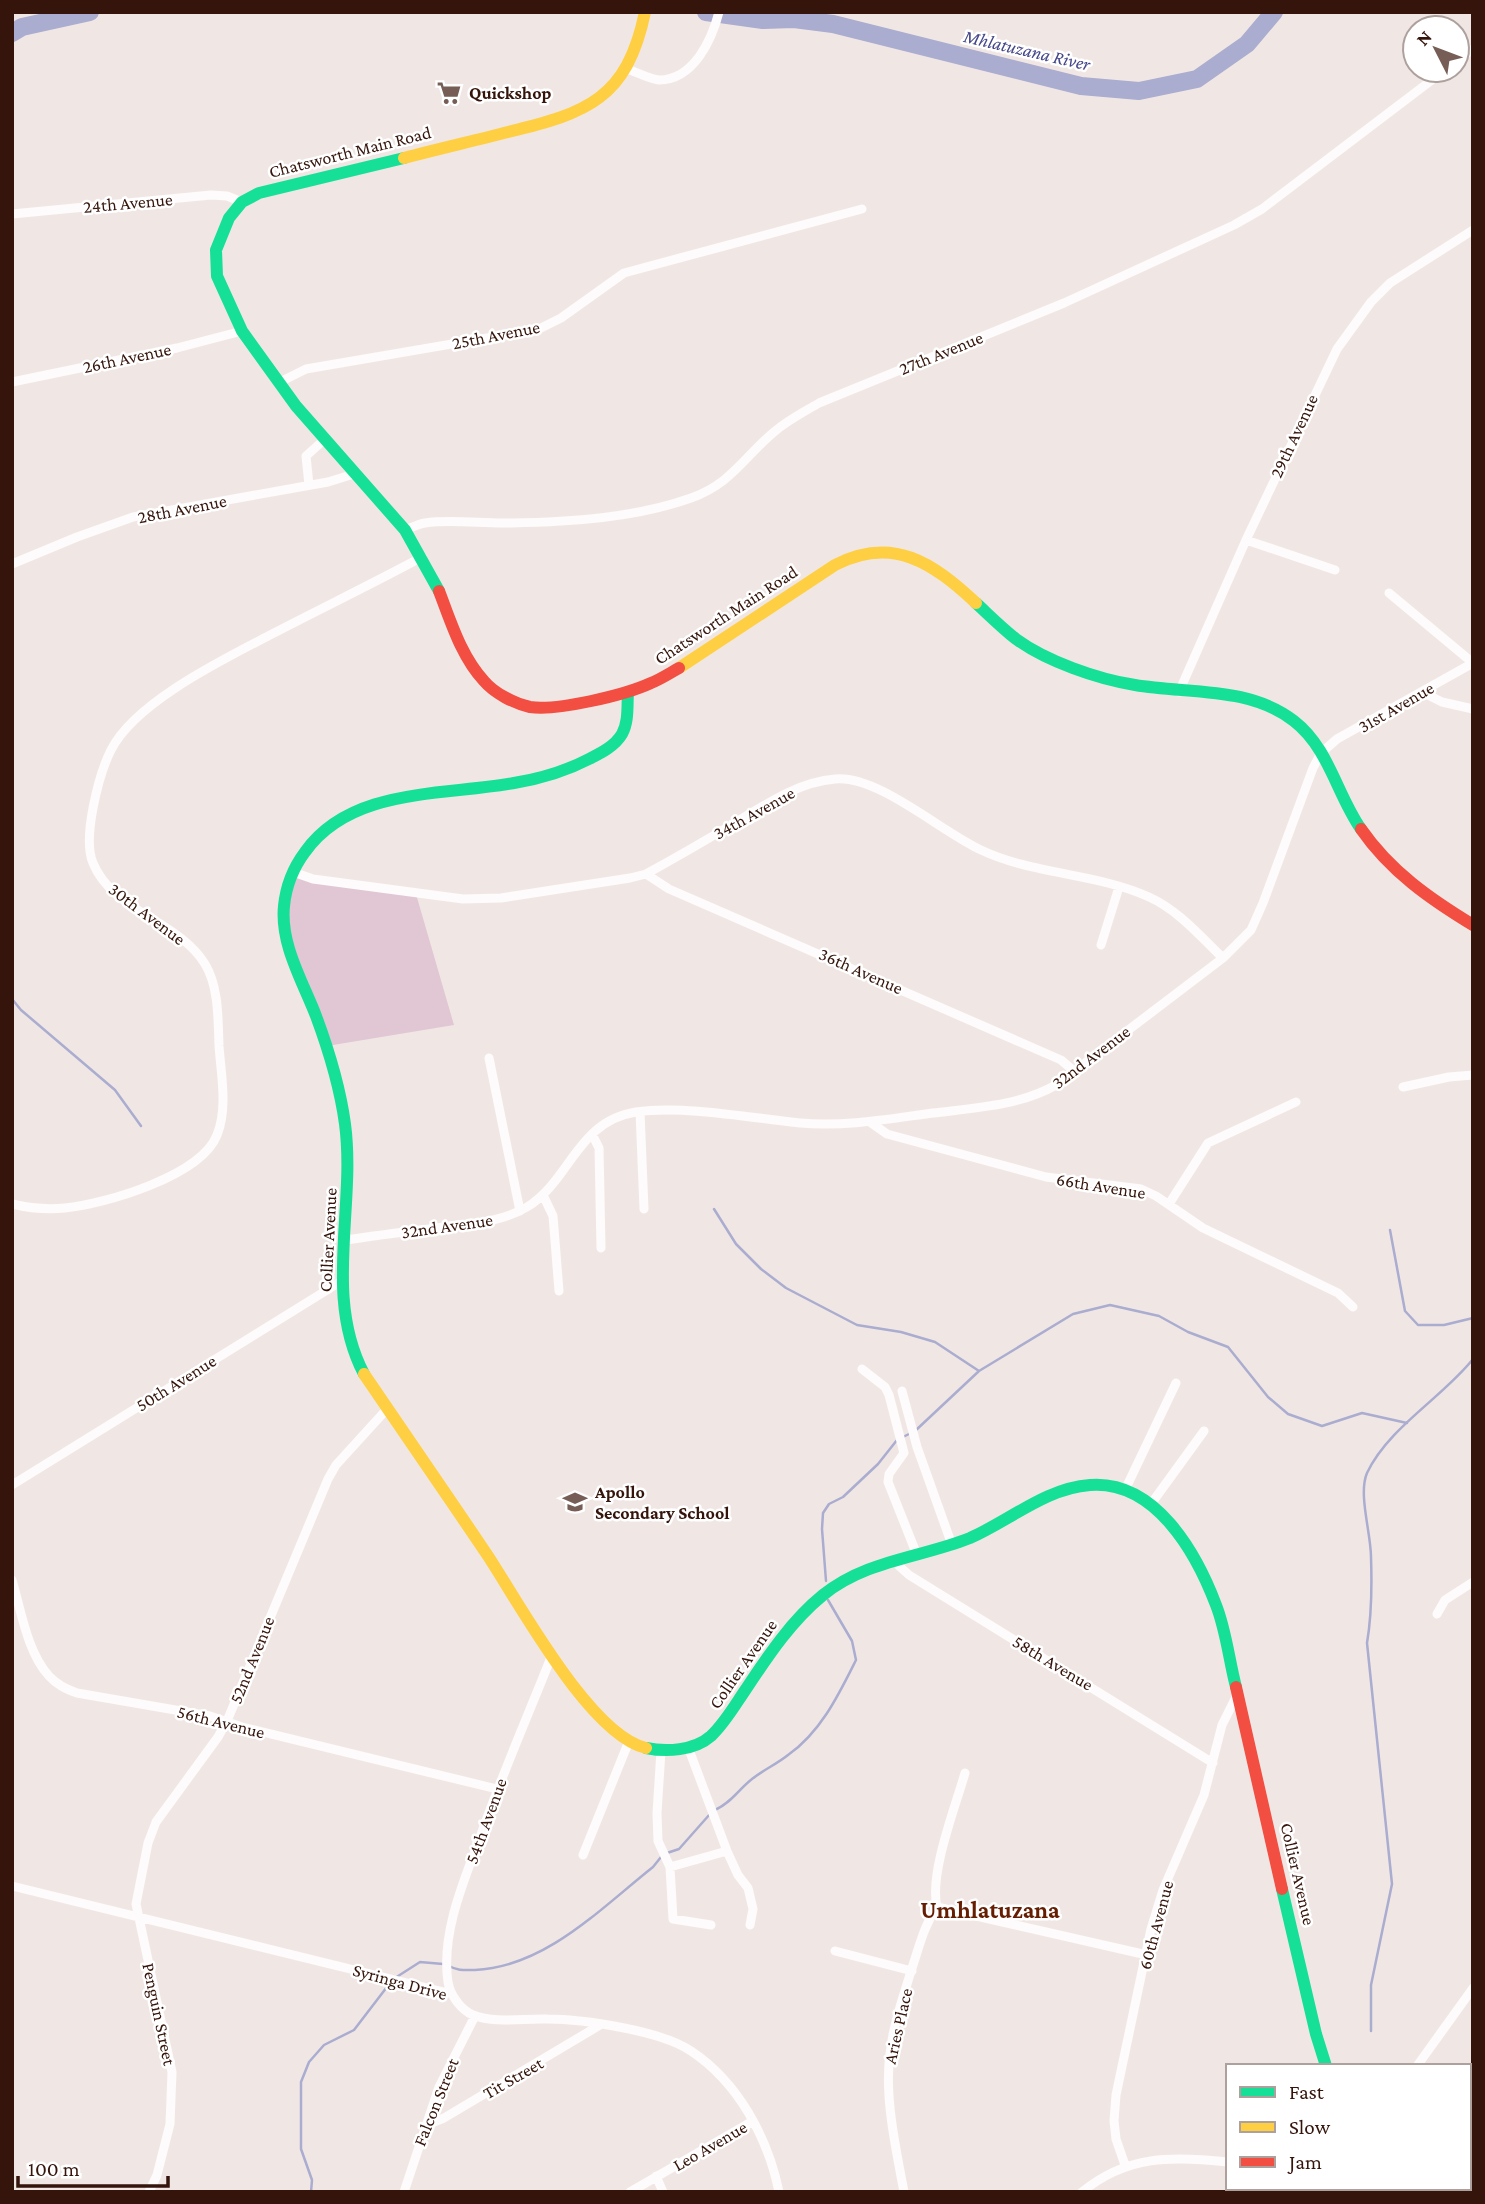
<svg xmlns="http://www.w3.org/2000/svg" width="1485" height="2204" font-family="'Crimson Pro',serif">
  <rect width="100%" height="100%" fill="#f0e7e4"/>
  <path fill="#e1c6d4" d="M 293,871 L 416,894 L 454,1025 L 327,1046 L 284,935 Z
    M 1469,2142 L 1473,2143 L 1473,2192 L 1417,2192 L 1416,2188 L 1469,2188 Z
    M 1274,2188 L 1376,2188 L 1377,2192 L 1273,2192 Z"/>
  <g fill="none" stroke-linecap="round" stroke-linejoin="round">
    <path stroke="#aaacd0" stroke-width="2.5" d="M 12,999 L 21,1010 L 115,1090 L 141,1126
      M 714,1209 L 736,1244 L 761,1269 L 786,1288 L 857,1325 L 901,1332 L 935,1342 L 979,1371
      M 1390,1230 L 1405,1311 L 1418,1325 L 1444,1325 L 1473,1318
      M 826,1581 L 822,1529 L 823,1513 L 829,1504 L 843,1497 L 878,1464 L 897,1440 L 915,1431 L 979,1371 L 1073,1314 L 1110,1305 L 1159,1316 L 1188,1332 L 1228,1347 L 1268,1397 L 1288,1414 L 1322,1426 L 1362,1413 L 1407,1423
      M 715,1810 C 732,1802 738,1790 752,1779 C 763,1770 777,1764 788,1755 C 821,1732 839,1694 856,1660 L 852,1641 L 828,1600
      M 667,1853 L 679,1849 L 710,1814
      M 449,1966 C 458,1971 465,1970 475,1970 C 545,1967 600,1909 653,1867 L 661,1857
      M 395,1978 L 420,1962 L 443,1964
      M 1371,2031 L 1371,1985 L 1392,1884 L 1367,1643 C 1372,1614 1372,1586 1371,1557 C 1371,1533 1358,1494 1367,1473 C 1388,1428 1443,1397 1473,1359
      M 1362,2188 L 1363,2192
      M 311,2192 L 312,2180 L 301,2149 L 301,2082 L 309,2062 L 324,2045 L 354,2030 L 390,1983"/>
    <path stroke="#aaacd0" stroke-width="18" d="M 706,12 L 763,20 L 794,19 L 833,24 L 1081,86 L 1139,91 L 1197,79 L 1247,44 L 1274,12
      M 12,33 L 22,27 L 90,12"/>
    <path stroke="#fdfbfb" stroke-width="9" d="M 1457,61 L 1473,49
      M 627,69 C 637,72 649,79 659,80 C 694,80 712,39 719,12
      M 12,214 L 211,195 L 227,196 L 242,202
      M 12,382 L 177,348 L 242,331
      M 278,383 L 306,369 L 539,329 L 561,318 L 624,273 L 862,209
      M 309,485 L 306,456 L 325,439
      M 405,530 C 411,528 418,524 425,523 C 453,519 483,524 511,523 C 570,522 635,518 691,498 C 731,484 744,457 774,432 C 788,420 804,412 819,403 L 1064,303 L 1234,225 L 1262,209 L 1445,70
      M 1246,540 L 1335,570
      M 12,564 L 77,537 L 133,517 L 328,482 L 357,473
      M 1389,593 L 1473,663
      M 1179,692 L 1246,540 L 1337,349 L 1371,302 L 1390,283 L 1473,230
      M 1422,692 L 1442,702 L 1473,709
      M 293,872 L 313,879 L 463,899 L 501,898 L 630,878 L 646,874 C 677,857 708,839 738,821 C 768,803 799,782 835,779 C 878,775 940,831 981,850 C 1034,875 1096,873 1149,897 C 1178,910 1200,936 1223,958
      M 646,874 L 669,889 L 1061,1060 L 1074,1071
      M 1101,945 L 1119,887
      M 489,1058 L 520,1211
      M 1403,1087 L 1449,1077 L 1473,1075
      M 640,1112 L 644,1209
      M 870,1122 L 887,1134 L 1046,1177 L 1141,1189 L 1156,1196 L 1203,1228 L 1338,1293 L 1353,1307
      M 592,1134 L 599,1148 L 601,1248
      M 543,1195 L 553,1216 L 559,1291
      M 12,1204 C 29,1208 47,1210 65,1208 C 105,1204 201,1176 217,1135 C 228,1108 221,1074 219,1046 C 218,1020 219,987 205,964 C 178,920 113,912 93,863 C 82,838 99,774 111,750 C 135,702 224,659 272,634 C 322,608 372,584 422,557
      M 1169,1204 L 1208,1143 L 1296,1102
      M 345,1240 C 378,1235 412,1231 445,1227 C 473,1223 502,1222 527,1207 C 570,1181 577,1121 636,1112 C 683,1105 752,1118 800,1123 C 845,1127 888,1119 933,1113 C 974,1108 1019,1106 1056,1085 L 1223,958 L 1251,930 L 1263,903 L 1313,768 L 1321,753 L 1337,739 L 1473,663
      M 862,1369 L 885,1387 L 889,1395 L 904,1453 L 889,1474 L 888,1482 L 917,1555
      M 902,1391 L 917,1447 L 952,1545
      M 12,1485 L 340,1282
      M 1125,1490 L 1176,1383
      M 1151,1504 L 1204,1431
      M 897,1560 L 899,1566 L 909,1575 L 1213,1763
      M 12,1580 C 21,1610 27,1652 49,1676 C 57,1685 66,1689 77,1693 L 210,1716 L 242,1727 L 497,1789
      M 1437,1614 L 1445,1600 L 1473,1582
      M 552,1655 C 527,1718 500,1779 478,1843 C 462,1885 441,1936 448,1982 C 450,1995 461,2010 473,2015 C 496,2024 523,2018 547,2019 C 583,2019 662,2031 691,2051 C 738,2082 768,2138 779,2192
      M 688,1747 L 727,1851 L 738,1875 L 748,1888 L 753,1909 L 750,1925
      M 661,1751 L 657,1813 L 658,1841 L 670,1867 L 673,1919 L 711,1925
      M 583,1855 L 629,1741
      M 670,1867 L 727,1851
      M 12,1886 L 452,1994
      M 937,1907 L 1147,1955
      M 937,1907 C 929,1874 955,1808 965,1773
      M 835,1951 L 912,1971
      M 1417,2066 L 1473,1988
      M 424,2126 L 444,2118 L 600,2025
      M 1125,2165 L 1116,2139 L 1114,2121 L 1116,2095 L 1151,1929 L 1163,1890 L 1204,1795 L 1222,1725 L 1237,1695
      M 656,2176 L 663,2192
      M 149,2192 L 157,2175 L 170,2124 L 172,2072 L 136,1904 L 148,1843 L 156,1822 L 218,1737 L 227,1721 L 328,1479 L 336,1465 L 387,1409
      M 404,2192 L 439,2087 L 475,2016
      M 630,2192 L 753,2121
      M 904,2192 C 896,2149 884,2096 890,2054 C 893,2025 903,1998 911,1971 C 919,1948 923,1927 937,1907
      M 1082,2192 C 1127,2155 1172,2156 1228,2162"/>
    <path stroke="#16e098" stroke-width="12" d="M 404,158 L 259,193 L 242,202 L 229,218 L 216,250 L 217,276 L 242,331 L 296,406 L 405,530 L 439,591
      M 976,603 C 989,615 1002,628 1016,639 C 1046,661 1097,679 1135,685 C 1188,694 1249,686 1294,721 C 1329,748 1337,795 1361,829
      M 364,1374 C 323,1296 356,1207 345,1124 C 340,1087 329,1051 316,1016 C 303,982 280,944 284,906 C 286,886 293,868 305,852 C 351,787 444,796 514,783 C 539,779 566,771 589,759 C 601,753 615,746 622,734 C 629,721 627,706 628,692
      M 646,1748 C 666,1752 694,1751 711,1736 C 725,1723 735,1705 746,1689 C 768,1656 791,1621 823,1595 C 866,1560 920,1558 970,1538 C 1009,1521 1046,1488 1090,1485 C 1155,1480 1196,1552 1216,1605 C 1226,1630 1229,1660 1236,1687
      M 1282,1889 L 1316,2034 L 1326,2066"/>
    <path stroke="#ffcf43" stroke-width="12" d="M 404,158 C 438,149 473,141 508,132 C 587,113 627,99 645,12
      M 679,668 L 835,565 C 893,535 933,563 976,603
      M 364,1374 C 405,1434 447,1495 488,1556 C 519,1603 590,1735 646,1748"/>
    <path stroke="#f24e42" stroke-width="12" d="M 439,591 C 451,622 461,656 484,681 C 494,693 515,704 530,707 C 558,711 625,695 651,683 C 661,679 670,673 679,668
      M 1361,829 C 1390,871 1430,899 1473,925
      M 1236,1687 L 1282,1889"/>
  </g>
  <defs>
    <g id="supermarket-bare" transform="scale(1.89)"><path d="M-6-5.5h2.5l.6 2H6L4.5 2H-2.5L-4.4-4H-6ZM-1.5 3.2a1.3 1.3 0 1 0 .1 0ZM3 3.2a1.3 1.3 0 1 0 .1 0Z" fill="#765e57" stroke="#fff" stroke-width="2.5" paint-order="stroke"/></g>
    <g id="school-bare" transform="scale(1.89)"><path d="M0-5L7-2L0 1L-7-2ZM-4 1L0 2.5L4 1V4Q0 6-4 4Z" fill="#765e57" stroke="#fff" stroke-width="2.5" paint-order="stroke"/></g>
  </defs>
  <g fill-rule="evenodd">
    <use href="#supermarket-bare" x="449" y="93"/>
    <use href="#school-bare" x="575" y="1502"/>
  </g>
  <g text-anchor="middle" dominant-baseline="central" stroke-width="5" stroke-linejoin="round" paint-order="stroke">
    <g font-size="18" font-weight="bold" fill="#35150b" stroke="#fff" text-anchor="start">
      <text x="469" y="93">Quickshop</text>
      <text x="595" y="1492">Apollo<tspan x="595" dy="21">Secondary School</tspan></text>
    </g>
    <g font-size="18" fill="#35150b" stroke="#fff">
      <text transform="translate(350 152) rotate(-14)">Chatsworth Main Road</text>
      <text transform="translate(128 203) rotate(-5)">24th Avenue</text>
      <text transform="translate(496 335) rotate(-11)">25th Avenue</text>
      <text transform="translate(941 353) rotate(-22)">27th Avenue</text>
      <text transform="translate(127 358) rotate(-12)">26th Avenue</text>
      <text transform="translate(1294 436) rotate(-65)">29th Avenue</text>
      <text transform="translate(182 509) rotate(-11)">28th Avenue</text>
      <text transform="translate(726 615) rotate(-33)">Chatsworth Main Road</text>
      <text transform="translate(1396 707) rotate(-30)">31st Avenue</text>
      <text transform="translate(754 813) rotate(-29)">34th Avenue</text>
      <text transform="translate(147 914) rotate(37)">30th Avenue</text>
      <text transform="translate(861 971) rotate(24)">36th Avenue</text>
      <text transform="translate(1091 1057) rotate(-37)">32nd Avenue</text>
      <text transform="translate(1101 1186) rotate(9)">66th Avenue</text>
      <text transform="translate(447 1226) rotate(-8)">32nd Avenue</text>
      <text transform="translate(328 1240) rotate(-87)">Collier Avenue</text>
      <text transform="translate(176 1383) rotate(-32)">50th Avenue</text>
      <text transform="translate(252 1660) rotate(-68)">52nd Avenue</text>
      <text transform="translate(1053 1663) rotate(31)">58th Avenue</text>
      <text transform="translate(743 1664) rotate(-55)">Collier Avenue</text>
      <text transform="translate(221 1722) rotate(14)">56th Avenue</text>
      <text transform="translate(486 1821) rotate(-70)">54th Avenue</text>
      <text transform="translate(1298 1874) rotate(77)">Collier Avenue</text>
      <text transform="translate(1156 1925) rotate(-75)">60th Avenue</text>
      <text transform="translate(400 1982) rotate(15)">Syringa Drive</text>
      <text transform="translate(159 2014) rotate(78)">Penguin Street</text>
      <text transform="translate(898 2026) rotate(-77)">Aries Place</text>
      <text transform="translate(513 2078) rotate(-30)">Tit Street</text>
      <text transform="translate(436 2102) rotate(-68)">Falcon Street</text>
      <text transform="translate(710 2146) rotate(-30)">Leo Avenue</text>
    </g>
    <g font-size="19" font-style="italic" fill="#44468a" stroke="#fff">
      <text transform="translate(1027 50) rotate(13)">Mhlatuzana River</text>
    </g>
    <g font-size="24" font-weight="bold" fill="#651e02" stroke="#fff">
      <text x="990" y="1909">Umhlatuzana</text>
    </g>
  </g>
  <rect width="1485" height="2204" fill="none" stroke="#35150b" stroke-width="28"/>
  <rect x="1226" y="2064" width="245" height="126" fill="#ffffff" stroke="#aea19d" stroke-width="2"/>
  <rect x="1240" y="2087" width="35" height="10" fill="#16e098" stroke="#aea19d" stroke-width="2"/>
  <text x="1289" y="2099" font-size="21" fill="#35150b">Fast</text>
  <rect x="1240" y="2122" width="35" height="10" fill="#ffcf43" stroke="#aea19d" stroke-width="2"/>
  <text x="1289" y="2134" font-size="21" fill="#35150b">Slow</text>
  <rect x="1240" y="2157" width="35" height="10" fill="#f24e42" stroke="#aea19d" stroke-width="2"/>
  <text x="1289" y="2169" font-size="21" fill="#35150b">Jam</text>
  <g transform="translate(1436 49) rotate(312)"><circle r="33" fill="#ffffff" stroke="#aea19d" stroke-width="2"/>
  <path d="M0-5L12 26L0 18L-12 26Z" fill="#765e57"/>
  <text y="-10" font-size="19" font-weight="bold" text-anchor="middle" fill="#35150b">N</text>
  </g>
  <path d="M18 2176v10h150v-10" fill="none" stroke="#35150b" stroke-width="3.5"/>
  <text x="28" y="2176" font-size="21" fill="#35150b" stroke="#ffffff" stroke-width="5" paint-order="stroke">100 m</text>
</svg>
